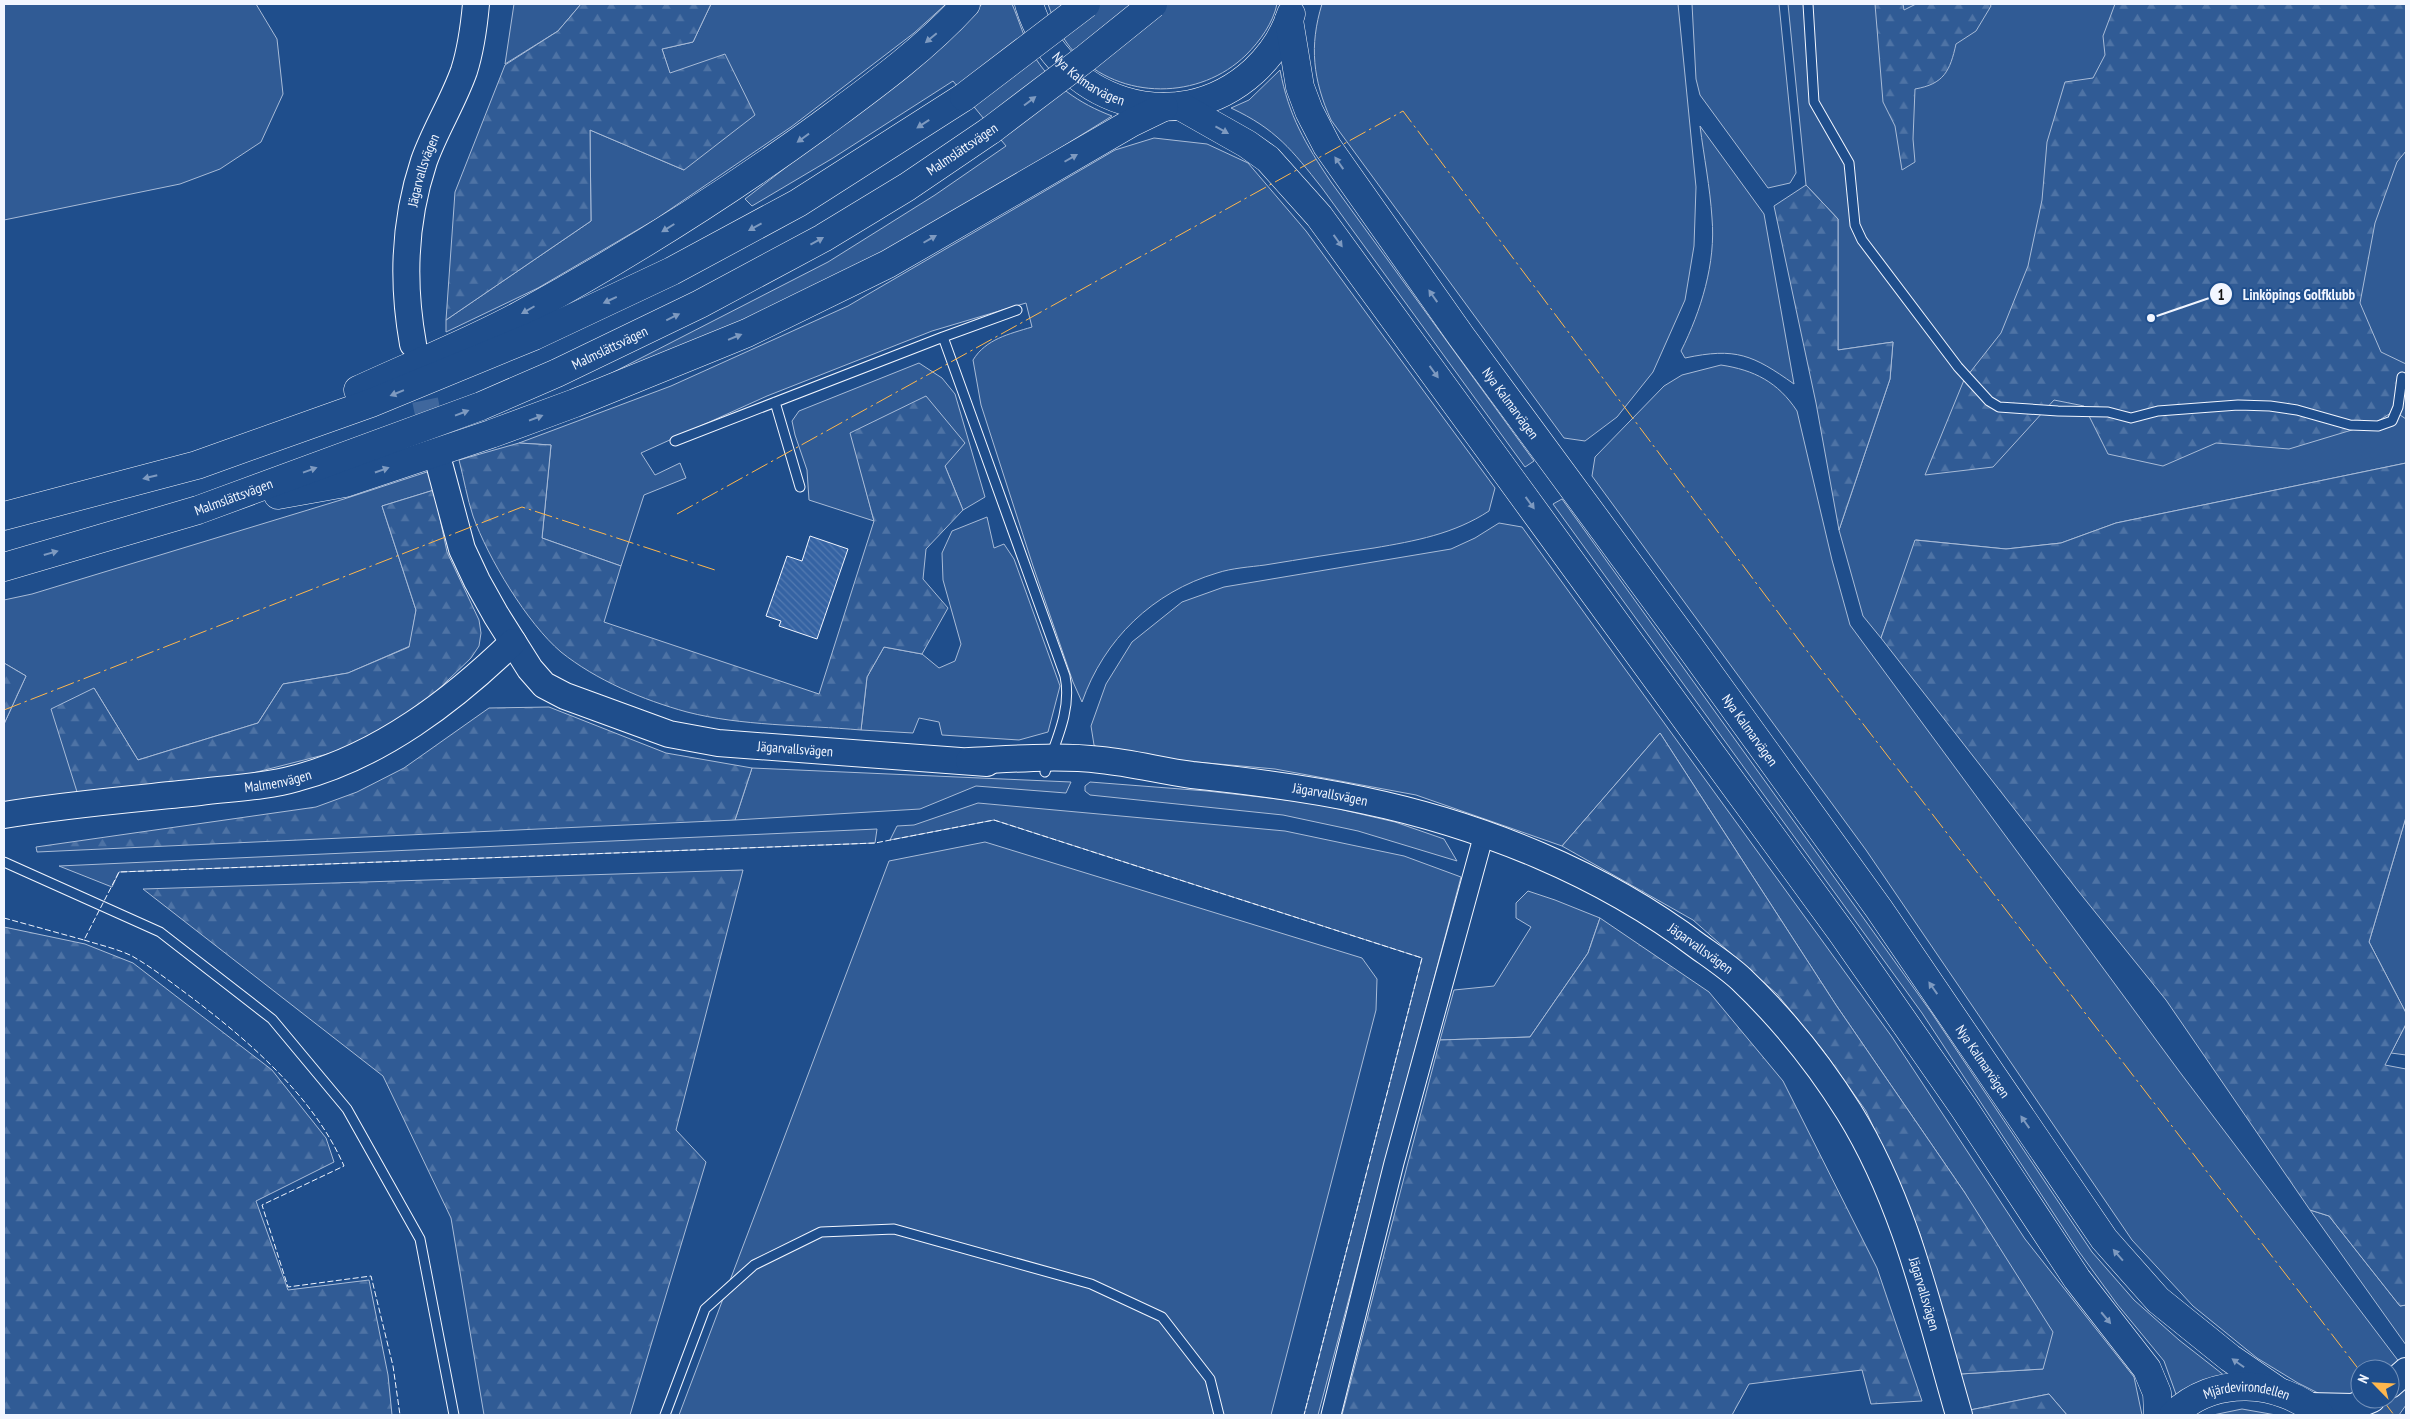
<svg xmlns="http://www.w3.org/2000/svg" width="2410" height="1419" font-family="'PT Sans Narrow',sans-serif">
  <defs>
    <pattern id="forest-firs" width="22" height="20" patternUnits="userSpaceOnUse" patternTransform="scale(1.25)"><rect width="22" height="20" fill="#305b95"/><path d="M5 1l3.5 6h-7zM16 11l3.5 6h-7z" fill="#4e73a5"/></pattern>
    <pattern id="building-back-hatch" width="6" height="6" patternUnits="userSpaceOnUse" patternTransform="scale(1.25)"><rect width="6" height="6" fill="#3563a3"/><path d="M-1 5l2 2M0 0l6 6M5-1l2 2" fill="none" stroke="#537ab1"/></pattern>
  </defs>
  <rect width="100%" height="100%" fill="#1f4e8c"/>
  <path fill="#305b95" stroke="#a8bbd7" d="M 4,4 L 256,4 L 277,39 L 283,94 L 261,142 L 220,169 L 180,184 L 4,220 Z
    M 514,4 L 581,4 L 558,31 L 505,64 Z
    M 711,4 L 946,4 L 914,33 L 791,127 L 656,219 L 538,288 L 446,332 L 446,320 L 591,221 L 590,130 L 684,170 L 670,74 L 662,49 L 693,42 Z
    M 982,4 L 1012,4 C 1019,20 1024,39 1033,54 C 1050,84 1080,104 1112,116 L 1012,178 L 834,282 L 609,382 L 606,376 L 828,262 L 935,195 L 1006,146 L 953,81 L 833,158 L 752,206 L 745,199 L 948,42 Z
    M 1048,4 L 1277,4 C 1273,23 1260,41 1246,55 C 1200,100 1121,101 1075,53 C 1062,39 1054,22 1048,4 Z
    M 1322,4 L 1678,4 L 1696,187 L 1694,246 L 1685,300 L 1653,372 L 1617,417 L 1585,441 L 1564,438 L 1331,120 C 1313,80 1309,46 1322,4 Z
    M 1692,4 L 1779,4 L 1796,173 L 1790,183 L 1768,188 L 1700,95 L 1696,79 Z
    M 1788,4 L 2406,4 L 2406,463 L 2116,523 L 2061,543 L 2006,549 L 1916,540 L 1881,638 L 1863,616 L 1839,530 L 1890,379 L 1893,342 L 1838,350 L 1838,219 L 1806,185 Z
    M 1280,70 C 1289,117 1305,143 1331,182 L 1534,461 L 1525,467 L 1322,188 C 1292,150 1276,129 1231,108 L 1249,100 Z
    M 1700,126 L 1764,214 L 1794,384 C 1753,355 1736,347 1685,358 L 1681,351 C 1701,311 1716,263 1712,218 C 1710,187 1704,157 1700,126 Z
    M 1154,138 L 1207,144 L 1248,163 L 1306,231 L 1495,488 L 1489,511 C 1454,534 1415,541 1374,548 C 1338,553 1302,559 1265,565 C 1250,567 1232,568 1217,573 C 1153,592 1104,639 1082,702 L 1073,682 L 1033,566 L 981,405 L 973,360 C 986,339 1009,334 1032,327 L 1026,303 L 932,331 L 767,396 L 641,453 L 655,475 L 680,463 L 686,478 L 644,495 L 621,566 L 542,538 L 551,445 L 519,443 L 671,386 L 848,306 L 1115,150 Z
    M 919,363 L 942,378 L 955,394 L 985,497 L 963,510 L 945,466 L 851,433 L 874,521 L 809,500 L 807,470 L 795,435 L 792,421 L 799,411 Z
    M 1721,365 C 1754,370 1778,382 1797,411 L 1832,560 L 1850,625 L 2179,1071 L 2403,1367 L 2360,1369 L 2360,1396 L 2328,1398 L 2298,1383 L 2257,1358 L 2193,1306 L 2132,1240 L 1866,850 L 1592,476 L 1595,457 L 1664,386 L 1682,375 Z
    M 430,471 L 434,490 L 382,506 L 416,610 L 410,646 L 348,673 L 283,684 L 258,723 L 138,760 L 94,688 L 78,795 L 4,807 L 4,724 L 26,676 L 4,663 L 4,600 L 32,594 L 344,499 Z
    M 1562,499 L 1931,1012 L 2092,1252 L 2134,1300 L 2179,1340 L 2225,1376 L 2177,1397 L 2164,1361 L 2117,1304 L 2077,1249 L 1922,1013 L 1553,504 Z
    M 987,517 L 994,548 L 1004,544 L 1014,559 L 1060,686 L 1048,732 L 1019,740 L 942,735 L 939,722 L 919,718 L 913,733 L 861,730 L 867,677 L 884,647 L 922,654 L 939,668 L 955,661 L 961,644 L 943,580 L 942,553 L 952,531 Z
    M 1499,523 L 1522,527 L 1892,1037 L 2025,1239 L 2134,1377 L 2142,1415 L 2067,1415 L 2049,1394 L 1970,1410 L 1960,1374 L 2043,1369 L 1965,1193 L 1836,1005 L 1660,733 L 1562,846 L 1416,795 L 1275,769 L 1106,754 L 1094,745 L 1091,726 L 1106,684 L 1132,642 L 1182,602 L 1224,587 L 1451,549 L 1475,538 Z
    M 752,768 L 1071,782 L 1066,793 L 976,786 L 920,809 L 735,820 Z
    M 1090,782 L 1207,791 L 1313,803 L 1395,822 L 1444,839 L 1457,861 L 1358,831 L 1283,815 L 1090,795 L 1085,791 L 1085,786 Z
    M 978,803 L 1285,831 L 1404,856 L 1461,877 L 1318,1415 L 1304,1415 L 1422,958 L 994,820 L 890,840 L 897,826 L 914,825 Z
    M 2406,817 L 2406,1013 L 2369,942 Z
    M 877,829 L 875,843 L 119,872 L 112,887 L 59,866 Z
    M 985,842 L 1362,958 L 1377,979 L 1376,1010 L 1271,1415 L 679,1415 L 889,861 Z
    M 1528,891 L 1555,900 L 1600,918 L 1588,953 L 1530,1037 L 1440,1040 L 1454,990 L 1494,986 L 1531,927 L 1516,918 L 1516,903 Z
    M 2406,1024 L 2406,1055 L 2391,1053 Z
    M 2310,1210 L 2329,1216 L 2400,1306 L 2406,1305 L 2406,1345 Z
    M 2406,1386 L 2406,1405 L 2399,1415 L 2364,1415 L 2379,1410 Z
    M 2242,1409 L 2276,1415 L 2213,1415 Z"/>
  <path fill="url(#forest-firs)" stroke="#a8bbd7" d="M 581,4 L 711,4 L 693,42 L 662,49 L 670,73 L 725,54 L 755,115 L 684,170 L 590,130 L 591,221 L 446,320 L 455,192 L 505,65 L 558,31 Z
    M 1875,4 L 1903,4 L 1904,10 L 1916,4 L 1990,4 L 1991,6 L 1976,31 L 1956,44 C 1950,71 1944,84 1915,89 L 1913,139 L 1915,162 L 1902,170 L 1895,126 L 1883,102 Z
    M 2115,4 L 2406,4 L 2406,151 L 2397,162 L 2375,223 L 2360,303 L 2381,352 L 2406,364 L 2406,419 L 2394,411 L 2375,423 L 2289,449 L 2216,443 L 2163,466 L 2108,454 L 2084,406 L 2054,400 L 1993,467 L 1925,475 L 1964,380 L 2001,333 L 2028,266 L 2042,200 L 2047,142 L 2065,82 L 2093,78 L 2105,55 L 2103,36 Z
    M 1806,185 L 1838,219 L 1838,350 L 1893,342 L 1890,379 L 1839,530 L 1816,403 L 1774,206 Z
    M 926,396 L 965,443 L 945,466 L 963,510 L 926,549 L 923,579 L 948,608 L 922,654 L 884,647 L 867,677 L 861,730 C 804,725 741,726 687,712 C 643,700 596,680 561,652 C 527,623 488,558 473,516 C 467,498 464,479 459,460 L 519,443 L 551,445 L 542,538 L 621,566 L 604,622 L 819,694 L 874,521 L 850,433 Z
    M 2406,463 L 2406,817 L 2369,942 L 2406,1013 L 2406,1024 L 2385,1065 L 2406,1069 L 2406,1305 L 2400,1306 L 2329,1216 L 2310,1210 L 2166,1000 L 2079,892 L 1881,638 L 1915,540 L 2006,549 L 2061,543 L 2116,523 Z
    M 434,490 L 447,552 L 479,620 L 481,633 L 479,646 L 471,658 L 423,704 L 351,748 L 249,774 L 78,795 L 51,709 L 94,688 L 138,760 L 258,723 L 283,684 L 348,673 L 409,647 L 416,610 L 382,506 Z
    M 4,663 L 26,676 L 4,724 Z
    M 549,707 L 666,753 L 752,768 L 735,820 L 37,852 L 36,847 L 316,807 L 357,792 L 404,768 L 489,708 Z
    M 1660,733 L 1836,1005 L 1965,1193 L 2053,1332 L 2043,1369 L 1960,1374 L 1920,1234 L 1893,1170 L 1866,1111 L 1822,1049 L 1777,994 L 1693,920 L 1562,846 Z
    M 743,870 L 676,1130 L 706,1162 L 630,1415 L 484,1415 L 451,1218 L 383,1076 L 143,889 Z
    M 1600,918 L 1709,992 L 1783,1081 L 1877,1268 L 1922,1401 L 1871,1404 L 1862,1370 L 1749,1384 L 1732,1415 L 1342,1415 L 1440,1040 L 1530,1037 L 1588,953 Z
    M 4,927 L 85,944 L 133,963 L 272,1070 L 326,1138 L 334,1162 L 256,1201 L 288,1290 L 369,1280 L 388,1375 L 392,1415 L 4,1415 Z
    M 2049,1394 L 2067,1415 L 1971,1415 L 1970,1410 Z"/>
  <path fill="url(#building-back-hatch)" stroke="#f2f6ff" d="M 810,536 L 848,549 L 817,639 L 779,626 L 781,621 L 766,616 L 787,556 L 802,561 Z"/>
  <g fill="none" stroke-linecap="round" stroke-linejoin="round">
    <path stroke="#3f679d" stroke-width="26" stroke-dasharray="26 13" stroke-linecap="butt" d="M 417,362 L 435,447"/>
    <g stroke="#f2f6ff" stroke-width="11">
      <path id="lane" d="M 1808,4 L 1814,102 L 1849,163 L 1855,225 L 1862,240 L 1958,367 L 1989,401 L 1999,407 L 2058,411 L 2108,412 L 2131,418 L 2158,411 L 2238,405 L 2270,406 L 2297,410 L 2350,425 L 2378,426 L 2392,421 L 2398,407 L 2402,377
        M 943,337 L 1017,310
        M 775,402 L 800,487
        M 675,441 L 943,337 L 1065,676 C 1072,709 1056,741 1045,772
        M 4,862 L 160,932 L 272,1019 L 347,1109 L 420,1239 L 454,1415
        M 665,1415 L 705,1309 L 754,1265 L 821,1232 L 894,1229 L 1091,1284 L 1162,1317 L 1210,1379 L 1219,1415"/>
    </g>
    <g stroke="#f2f6ff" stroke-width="21">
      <path id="street" d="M 1331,1415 L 1394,1163 L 1484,834"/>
    </g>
    <g stroke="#f2f6ff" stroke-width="28">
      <g id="secondary">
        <path id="s1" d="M 413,344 C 402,283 404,221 424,161 C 435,130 453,102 464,71 C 471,49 474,26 476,4"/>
        <path id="s2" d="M 440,467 L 462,549 L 477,581 L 496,615 L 530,669 L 544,685 L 565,696 L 669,734 L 718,743 L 987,763"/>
        <path id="s3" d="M 969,761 C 1013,759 1057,755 1101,760 C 1132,763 1162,771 1192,775 C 1249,781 1306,788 1362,800 C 1482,825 1601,873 1699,947 C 1713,957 1728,967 1741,979 C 1782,1018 1819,1064 1849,1112 C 1906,1204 1929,1312 1959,1415"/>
        <path id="s4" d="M 4,815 C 69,804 134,799 200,792 C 232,788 266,787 297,778 C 380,756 452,701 513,642"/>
        <path d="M 2390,1385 L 2406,1371"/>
        <path d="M 2309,1406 L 2353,1407 L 2372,1399"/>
      </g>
    </g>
    <g stroke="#f2f6ff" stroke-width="29">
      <g id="primary">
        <path id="s5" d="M 1029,4 C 1058,101 1176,142 1254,71 C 1271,55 1284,36 1291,14"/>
        <path id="s6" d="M 1289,20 L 1300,87 L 1309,111 L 1327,146 L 1461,336 L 1690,647 L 1879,909 L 2104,1239 L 2158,1300 L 2230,1358 L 2278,1391"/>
        <path d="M 1180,106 L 1247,144 L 1268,159 L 1319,216 L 1842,933 L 1964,1108 L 2077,1279 L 2147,1369 L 2157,1393 L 2158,1415"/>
        <path id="s7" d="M 2173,1415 C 2214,1375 2279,1379 2320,1415"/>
      </g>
    </g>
    <g stroke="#f2f6ff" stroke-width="29">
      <g id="highway">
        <path d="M 358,390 C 412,365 468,343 520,315 C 624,258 725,195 821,125 C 871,88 924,50 966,4"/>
        <path d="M 278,495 L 345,483 L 491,434 L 575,403 L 747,333 L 888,264 L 1131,123 L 1164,107"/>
        <path d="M 4,516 L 197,465 L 371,403 L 534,336 L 672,271 L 798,203 L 964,97"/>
        <path id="s8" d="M 4,567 L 198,510 L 481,406 L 557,373 L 700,304 L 823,238 L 907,187 L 991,130"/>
      </g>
    </g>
    <use href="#lane" stroke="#1f4e8c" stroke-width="9"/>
    <use href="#street" stroke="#1f4e8c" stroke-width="19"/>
    <use href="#secondary" stroke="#1f4e8c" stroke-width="26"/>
    <use href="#primary" stroke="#1f4e8c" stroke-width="28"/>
    <use href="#highway" stroke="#1f4e8c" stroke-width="28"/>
    <g stroke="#f2f6ff" stroke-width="29" stroke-linecap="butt">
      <path id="highway-bridge" d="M 964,97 L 1086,4
        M 991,130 L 1086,58 L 1153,4"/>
    </g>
    <use href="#highway-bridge" stroke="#1f4e8c" stroke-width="28"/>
    <path stroke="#f2f6ff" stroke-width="1" stroke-dasharray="6 2.5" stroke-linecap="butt" d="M 4,918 L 84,940 L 119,872 L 875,843 L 994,820 L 1422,958 L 1304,1415
      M 84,940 C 100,945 118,949 132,956 C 153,968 172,983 191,997 C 250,1042 314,1097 344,1166 L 262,1205 L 288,1287 L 371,1276 L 393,1366 L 400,1415"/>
    <path stroke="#ffb74d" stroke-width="1" stroke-dasharray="18 4 2.5 4" stroke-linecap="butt" d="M 677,514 L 1403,111 L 1804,647 L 2360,1371
      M 4,710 L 522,507 L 718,571
      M 2382,1399 L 2394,1415"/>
  </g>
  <defs><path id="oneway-solid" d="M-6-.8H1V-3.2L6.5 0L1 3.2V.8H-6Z" transform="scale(1.25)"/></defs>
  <g fill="#7e9ac0">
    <use href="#oneway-solid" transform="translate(931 38) rotate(140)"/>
    <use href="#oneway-solid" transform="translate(1030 101) rotate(-37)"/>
    <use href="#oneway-solid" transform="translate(923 124) rotate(147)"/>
    <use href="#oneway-solid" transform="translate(1222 130) rotate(29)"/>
    <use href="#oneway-solid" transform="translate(803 138) rotate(144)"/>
    <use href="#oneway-solid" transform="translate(1071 158) rotate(-30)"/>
    <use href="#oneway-solid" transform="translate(1339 163) rotate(-125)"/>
    <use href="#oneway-solid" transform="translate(755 227) rotate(151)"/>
    <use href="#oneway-solid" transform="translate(668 228) rotate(148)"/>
    <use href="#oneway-solid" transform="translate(930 239) rotate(-30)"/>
    <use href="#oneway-solid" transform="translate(817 241) rotate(-29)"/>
    <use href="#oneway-solid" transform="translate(1338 241) rotate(54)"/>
    <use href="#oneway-solid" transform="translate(1433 296) rotate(-125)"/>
    <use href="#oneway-solid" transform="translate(610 300) rotate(155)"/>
    <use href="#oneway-solid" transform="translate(528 310) rotate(150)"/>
    <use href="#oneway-solid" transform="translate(673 317) rotate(-26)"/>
    <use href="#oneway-solid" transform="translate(735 337) rotate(-22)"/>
    <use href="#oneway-solid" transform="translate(1434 372) rotate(54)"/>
    <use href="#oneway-solid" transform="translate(397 393) rotate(158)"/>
    <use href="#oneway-solid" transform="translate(462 413) rotate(-21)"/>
    <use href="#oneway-solid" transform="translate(536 418) rotate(-21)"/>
    <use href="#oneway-solid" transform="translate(310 470) rotate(-20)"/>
    <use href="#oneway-solid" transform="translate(382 470) rotate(-19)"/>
    <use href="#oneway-solid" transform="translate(150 477) rotate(166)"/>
    <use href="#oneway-solid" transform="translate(1530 503) rotate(54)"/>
    <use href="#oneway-solid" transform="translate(51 553) rotate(-16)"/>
    <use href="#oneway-solid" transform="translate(1933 988) rotate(-125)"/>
    <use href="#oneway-solid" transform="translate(2025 1122) rotate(-125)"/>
    <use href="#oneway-solid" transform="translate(2118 1255) rotate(-131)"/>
    <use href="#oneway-solid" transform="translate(2106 1318) rotate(50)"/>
    <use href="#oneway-solid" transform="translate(2238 1363) rotate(-145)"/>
  </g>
  <g text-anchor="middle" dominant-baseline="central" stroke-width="4" stroke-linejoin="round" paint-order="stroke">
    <g font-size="14" fill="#f2f6ff" stroke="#1f4e8c">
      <text stroke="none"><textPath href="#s5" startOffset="99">Nya Kalmarvägen</textPath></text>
      <text transform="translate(962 149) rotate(-34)">Malmslättsvägen</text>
      <text stroke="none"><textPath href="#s1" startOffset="176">Jägarvallsvägen</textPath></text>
      <text stroke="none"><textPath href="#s8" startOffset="645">Malmslättsvägen</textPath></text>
      <text stroke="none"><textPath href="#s6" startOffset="449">Nya Kalmarvägen</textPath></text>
      <text stroke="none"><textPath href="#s8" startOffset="240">Malmslättsvägen</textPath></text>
      <text stroke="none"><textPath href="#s6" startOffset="854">Nya Kalmarvägen</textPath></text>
      <text stroke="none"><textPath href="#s2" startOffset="506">Jägarvallsvägen</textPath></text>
      <text stroke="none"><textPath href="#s4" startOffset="276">Malmenvägen</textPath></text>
      <text stroke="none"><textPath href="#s3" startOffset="364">Jägarvallsvägen</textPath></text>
      <text stroke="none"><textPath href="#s3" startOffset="769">Jägarvallsvägen</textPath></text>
      <text stroke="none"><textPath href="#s6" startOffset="1259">Nya Kalmarvägen</textPath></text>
      <text stroke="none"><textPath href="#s3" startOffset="1189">Jägarvallsvägen</textPath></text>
      <text stroke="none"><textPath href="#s7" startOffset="81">Mjärdevirondellen</textPath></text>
    </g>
  </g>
  <path fill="none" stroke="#f2f6ff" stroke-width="2" d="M2151 318L2221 294"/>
  <g fill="#f2f6ff" stroke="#1f4e8c" stroke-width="2">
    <circle cx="2151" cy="318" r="5"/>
    <circle cx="2221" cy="294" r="12"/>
  </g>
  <g font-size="15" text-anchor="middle" font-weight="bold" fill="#111">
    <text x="2221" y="300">1</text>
  </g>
  <g font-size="15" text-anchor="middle" font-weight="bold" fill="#f2f6ff" stroke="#1f4e8c" stroke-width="4" stroke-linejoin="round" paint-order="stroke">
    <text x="2299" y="300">Linköpings Golfklubb</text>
  </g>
  <rect width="2410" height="1419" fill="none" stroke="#f2f6ff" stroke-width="10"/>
  <g transform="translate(2375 1384) rotate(294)"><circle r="24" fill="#1f4e8c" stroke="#7391ba"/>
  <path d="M0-4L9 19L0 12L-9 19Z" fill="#ffb74d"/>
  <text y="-8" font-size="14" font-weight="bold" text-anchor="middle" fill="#f2f6ff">N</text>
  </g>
</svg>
